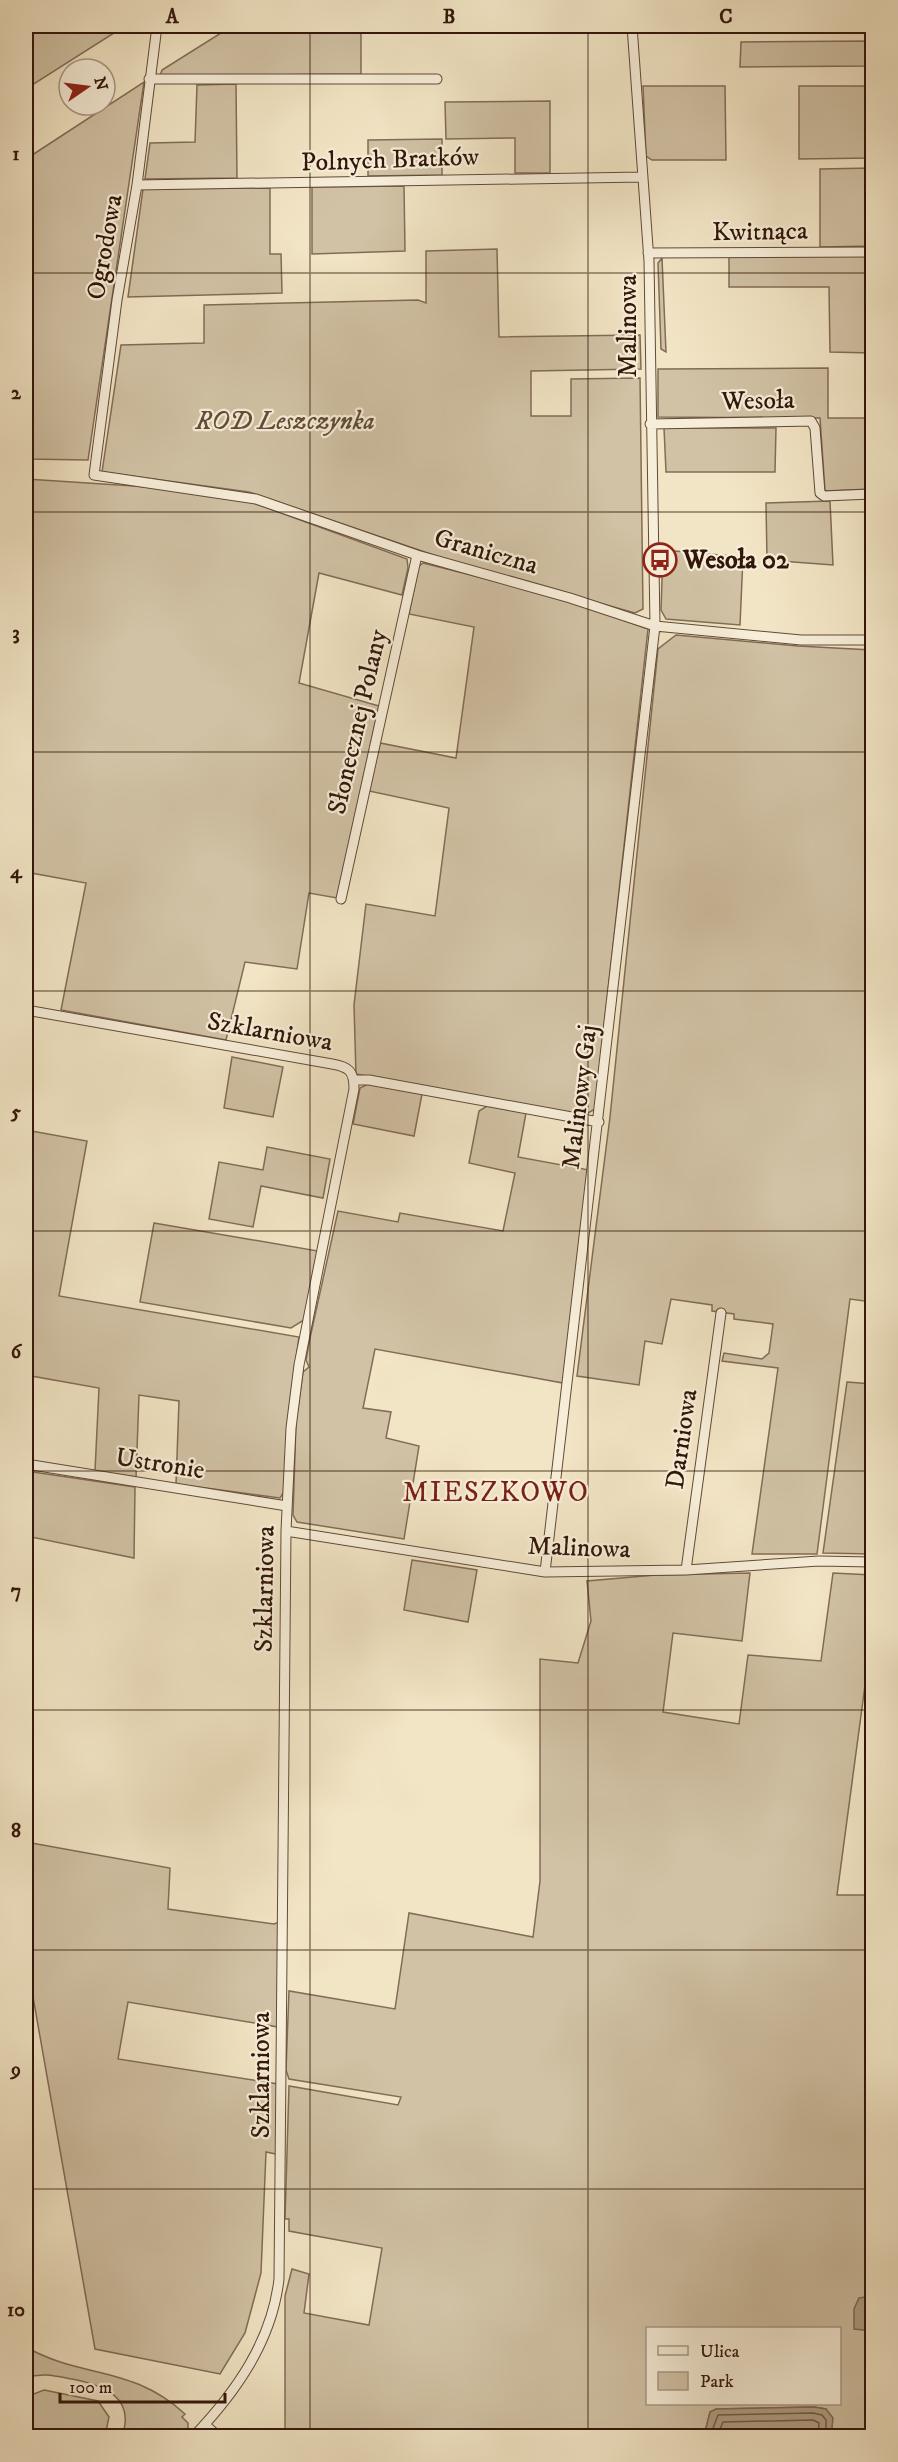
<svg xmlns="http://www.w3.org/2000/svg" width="898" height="2462" font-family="'IM FELL DW Pica',serif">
  <rect width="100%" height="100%" fill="#f2e5c5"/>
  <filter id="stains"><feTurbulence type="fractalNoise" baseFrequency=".00333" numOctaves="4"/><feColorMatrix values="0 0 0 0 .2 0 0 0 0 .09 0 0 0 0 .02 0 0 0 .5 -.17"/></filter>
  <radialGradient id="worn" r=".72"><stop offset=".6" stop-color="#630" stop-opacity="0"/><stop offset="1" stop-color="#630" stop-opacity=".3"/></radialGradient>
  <path fill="#d1c2a5" stroke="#826c57" stroke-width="1.5" fill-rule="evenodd" d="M 26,26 L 125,26 L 26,89 Z
    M 232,26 L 361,26 L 361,74 L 160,76 L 162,70 Z
    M 872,41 L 872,66 L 740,67 L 741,42 Z
    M 144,82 L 88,460 L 26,459 L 26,159 Z
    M 236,84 L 237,178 L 145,179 L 150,143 L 195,142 L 197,85 Z
    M 643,86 L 725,86 L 726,160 L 652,160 L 646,156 Z
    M 799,86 L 872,86 L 872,158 L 799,159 Z
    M 550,101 L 550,173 L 515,173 L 515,138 L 446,139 L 445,102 Z
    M 442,139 L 442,175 L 368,176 L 368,140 Z
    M 872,168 L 872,246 L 820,247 L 820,169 Z
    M 404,186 L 405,251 L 312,254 L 312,187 Z
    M 270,188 L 270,254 L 281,254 L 282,293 L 128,297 L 143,189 Z
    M 497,249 L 499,337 L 640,335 L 641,369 L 531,371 L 531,416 L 571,416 L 571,379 L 640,378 L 643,609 L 635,613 L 457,563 L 249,492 L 102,472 L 121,345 L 204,343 L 204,305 L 418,300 L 426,303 L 426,251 Z
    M 872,256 L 872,353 L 830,352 L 829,287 L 729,287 L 729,257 Z
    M 662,258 L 666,352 L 661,349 L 658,263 Z
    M 828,368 L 828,418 L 872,418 L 872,489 L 825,491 L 820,418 L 658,417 L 658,369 Z
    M 664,428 L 776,428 L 775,472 L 666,472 Z
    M 26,479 L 180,489 L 251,502 L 407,559 L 408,568 L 402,595 L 319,573 L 299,683 L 379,706 L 337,898 L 309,893 L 297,969 L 245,962 L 226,1040 L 61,1010 L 86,883 L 26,872 Z
    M 830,501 L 833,565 L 767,560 L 766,503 Z
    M 663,550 L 743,557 L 740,625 L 666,619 L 661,610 Z
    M 423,563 L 555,596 L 648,629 L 595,1109 L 583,1116 L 356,1074 L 354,1005 L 366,904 L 435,916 L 449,808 L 369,791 L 380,743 L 456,758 L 474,627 L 409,614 L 418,567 Z
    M 676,635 L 798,646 L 872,650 L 872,1302 L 850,1299 L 817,1554 L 752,1554 L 778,1368 L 722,1361 L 724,1353 L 762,1359 L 769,1353 L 773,1324 L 734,1319 L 734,1314 L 712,1311 L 712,1305 L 671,1299 L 662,1344 L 645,1341 L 639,1385 L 577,1376 L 610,1117 L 658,649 Z
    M 232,1057 L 283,1067 L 273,1117 L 224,1108 Z
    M 368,1084 L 422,1094 L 414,1136 L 353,1124 L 360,1088 Z
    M 487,1106 L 526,1113 L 518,1157 L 589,1170 L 563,1383 L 375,1349 L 363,1408 L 391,1412 L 386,1438 L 419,1446 L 404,1539 L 297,1522 L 293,1515 L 296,1422 L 303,1372 L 309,1367 L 306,1360 L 310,1338 L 338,1211 L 398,1222 L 400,1213 L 503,1231 L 515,1173 L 469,1163 L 479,1111 Z
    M 26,1130 L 87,1141 L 59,1296 L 299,1337 L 288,1420 L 286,1489 L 280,1498 L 176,1484 L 179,1401 L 139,1395 L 136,1477 L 95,1471 L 99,1388 L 26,1375 Z
    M 267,1147 L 330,1159 L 323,1198 L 261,1186 L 253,1227 L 209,1219 L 219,1162 L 263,1170 Z
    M 154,1223 L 318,1251 L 304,1320 L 291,1328 L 140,1302 Z
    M 847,1382 L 872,1384 L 872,1554 L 823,1553 Z
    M 26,1471 L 135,1487 L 134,1558 L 26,1536 Z
    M 412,1560 L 477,1570 L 468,1622 L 404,1610 Z
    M 750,1573 L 742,1641 L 673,1633 L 663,1712 L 739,1724 L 748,1655 L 821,1661 L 833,1573 L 872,1575 L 872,1633 L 837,1895 L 872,1895 L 872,2436 L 831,2436 L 833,2431 L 826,2409 L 814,2407 L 716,2409 L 710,2412 L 704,2436 L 285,2436 L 285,2296 L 292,2269 L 309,2274 L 304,2313 L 369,2325 L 382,2248 L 289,2231 L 289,2219 L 285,2219 L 289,2086 L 398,2105 L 401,2097 L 289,2079 L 286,2070 L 289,1991 L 395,2009 L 409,1913 L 533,1937 L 540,1881 L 540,1659 L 578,1663 L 591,1621 L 587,1581 L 656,1575 ZM 648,2328 L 840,2328 L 840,2404 L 648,2404 Z
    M 26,1842 L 170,1868 L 168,1909 L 274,1924 L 279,1922 L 278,2027 L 128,2002 L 118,2059 L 278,2084 L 276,2154 L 266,2152 L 261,2273 L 245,2333 L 220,2374 L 95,2349 L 26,1957 Z
    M 26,2347 C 82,2379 132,2365 185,2414 L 182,2417 L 188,2423 L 188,2429 L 181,2436 L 122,2436 C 136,2397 103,2385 72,2379 C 56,2376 42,2372 26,2378 Z
    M 44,2390 L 98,2401 L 109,2417 L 105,2436 L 30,2436 L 26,2432 L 26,2397 Z"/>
  <path fill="#b19f85" stroke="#7e6853" stroke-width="1.5" d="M 872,2296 L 872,2331 L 854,2329 L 854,2309 L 859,2298 Z
    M 814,2407 L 826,2409 L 833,2418 L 831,2436 L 704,2436 L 710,2412 L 716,2409 Z"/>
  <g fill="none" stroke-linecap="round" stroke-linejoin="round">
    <path stroke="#725a47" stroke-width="1.5" d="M 710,2436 L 718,2415 L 813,2413 L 822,2415 L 826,2420 L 826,2436
      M 717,2436 L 723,2422 L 813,2420 L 819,2423 L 818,2436
      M 726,2436 L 730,2431 L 806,2429 L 809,2436"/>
    <g stroke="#624a38" stroke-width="11">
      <path id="street" d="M 157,26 L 137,185 L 117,300 L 94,475 L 256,499 L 417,555 L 570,598 L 655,626 L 801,640 L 872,640
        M 149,79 L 437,79
        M 137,185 L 643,177
        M 648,253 L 872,252
        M 650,424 L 811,421 L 815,428 L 820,493 L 824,496 L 872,494
        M 341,899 L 417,555
        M 26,1010 L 332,1064 C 349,1067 354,1071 354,1089 L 299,1365 L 291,1428 L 286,1531 L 279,2279 C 272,2341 236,2392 194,2436
        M 354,1080 L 369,1080 L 599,1122
        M 26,1464 L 287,1506
        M 286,1531 L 545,1572 L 686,1570 L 819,1561 L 872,1562
        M 686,1570 L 721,1313
        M 545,1572 L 655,626 L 649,261 L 632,26
        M 205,2425 L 218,2436"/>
    </g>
    <use href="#street" stroke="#f7eed9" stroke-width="9"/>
  </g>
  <path fill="none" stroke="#321609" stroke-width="1.5" stroke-opacity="0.55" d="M 310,26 L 310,2436M 588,26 L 588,2436M 26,273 L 872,273M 26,512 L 872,512M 26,752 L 872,752M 26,991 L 872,991M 26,1231 L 872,1231M 26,1471 L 872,1471M 26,1710 L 872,1710M 26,1950 L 872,1950M 26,2189 L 872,2189"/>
  <defs>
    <g id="bus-ring" transform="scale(1.725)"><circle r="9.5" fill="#f7eed9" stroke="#8f2418" stroke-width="1.5"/><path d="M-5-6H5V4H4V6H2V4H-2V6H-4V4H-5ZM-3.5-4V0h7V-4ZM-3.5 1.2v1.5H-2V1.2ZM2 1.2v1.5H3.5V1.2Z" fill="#8f2418"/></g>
  </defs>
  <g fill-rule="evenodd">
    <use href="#bus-ring" x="660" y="560"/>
  </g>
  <g text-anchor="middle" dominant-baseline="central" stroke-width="4.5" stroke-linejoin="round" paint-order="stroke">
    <g font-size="26" fill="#321609" stroke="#f7eed9">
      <text transform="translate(390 160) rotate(-2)">Polnych Bratków</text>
      <text transform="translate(760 232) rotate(-1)">Kwitnąca</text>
      <text transform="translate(105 247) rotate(-80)">Ogrodowa</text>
      <text transform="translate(628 326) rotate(-90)">Malinowa</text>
      <text transform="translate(758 401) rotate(-1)">Wesoła</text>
      <text transform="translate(486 552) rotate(16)">Graniczna</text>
      <text transform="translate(358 722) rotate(-77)">Słonecznej Polany</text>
      <text transform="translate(270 1032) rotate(10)">Szklarniowa</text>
      <text transform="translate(580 1097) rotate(-83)">Malinowy Gaj</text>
      <text transform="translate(682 1439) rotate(-82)">Darniowa</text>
      <text transform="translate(160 1464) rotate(9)">Ustronie</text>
      <text transform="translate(579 1548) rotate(2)">Malinowa</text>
      <text transform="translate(265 1589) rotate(-89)">Szklarniowa</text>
      <text transform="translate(261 2075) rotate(-90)">Szklarniowa</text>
    </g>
    <g font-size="26" font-style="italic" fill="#624a38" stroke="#f7eed9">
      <text x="285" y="421">ROD Leszczynka</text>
    </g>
    <g font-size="26" font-weight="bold" fill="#321609" stroke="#f7eed9" text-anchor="start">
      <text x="683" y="560">Wesoła 02</text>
    </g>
    <g font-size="28" letter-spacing="1.5" fill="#7a1f14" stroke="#f7eed9">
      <text x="496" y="1492">MIESZKOWO</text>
    </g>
  </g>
  <rect width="898" height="2462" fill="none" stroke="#f2e5c5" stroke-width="66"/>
  <rect x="646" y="2327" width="195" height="78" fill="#f7eed9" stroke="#a89886" stroke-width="1.5"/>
  <rect x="658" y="2346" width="30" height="9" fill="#f7eed9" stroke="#a89886" stroke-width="1.5"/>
  <text x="700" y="2357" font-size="18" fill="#321609">Ulica</text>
  <rect x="658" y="2372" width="30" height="18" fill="#d1c2a5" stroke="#a89886" stroke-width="1.5"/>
  <text x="700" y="2387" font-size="18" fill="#321609">Park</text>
  <g transform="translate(87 87) rotate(76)"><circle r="28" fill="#f7eed9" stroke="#a89886" stroke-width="1.5"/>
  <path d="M0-4.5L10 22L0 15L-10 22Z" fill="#8f2418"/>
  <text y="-9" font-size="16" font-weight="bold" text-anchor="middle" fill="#321609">N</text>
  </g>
  <path d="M60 2393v9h165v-9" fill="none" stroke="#321609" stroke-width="3"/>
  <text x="69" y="2393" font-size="18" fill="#321609" stroke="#f7eed9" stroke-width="4.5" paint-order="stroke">100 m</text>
  <rect x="33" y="33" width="832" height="2396" fill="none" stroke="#321609" stroke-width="2"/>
  <g font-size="20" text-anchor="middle" font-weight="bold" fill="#321609">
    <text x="172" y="23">A</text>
    <text x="449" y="23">B</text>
    <text x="726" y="23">C</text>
    <text x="16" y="160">1</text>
    <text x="16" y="399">2</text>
    <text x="16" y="639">3</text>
    <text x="16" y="878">4</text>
    <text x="16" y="1118">5</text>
    <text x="16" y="1358">6</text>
    <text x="16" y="1597">7</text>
    <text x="16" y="1837">8</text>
    <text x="16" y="2076">9</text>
    <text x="16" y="2316">10</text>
  </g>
  <rect width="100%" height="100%" filter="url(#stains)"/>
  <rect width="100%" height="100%" fill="url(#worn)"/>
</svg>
